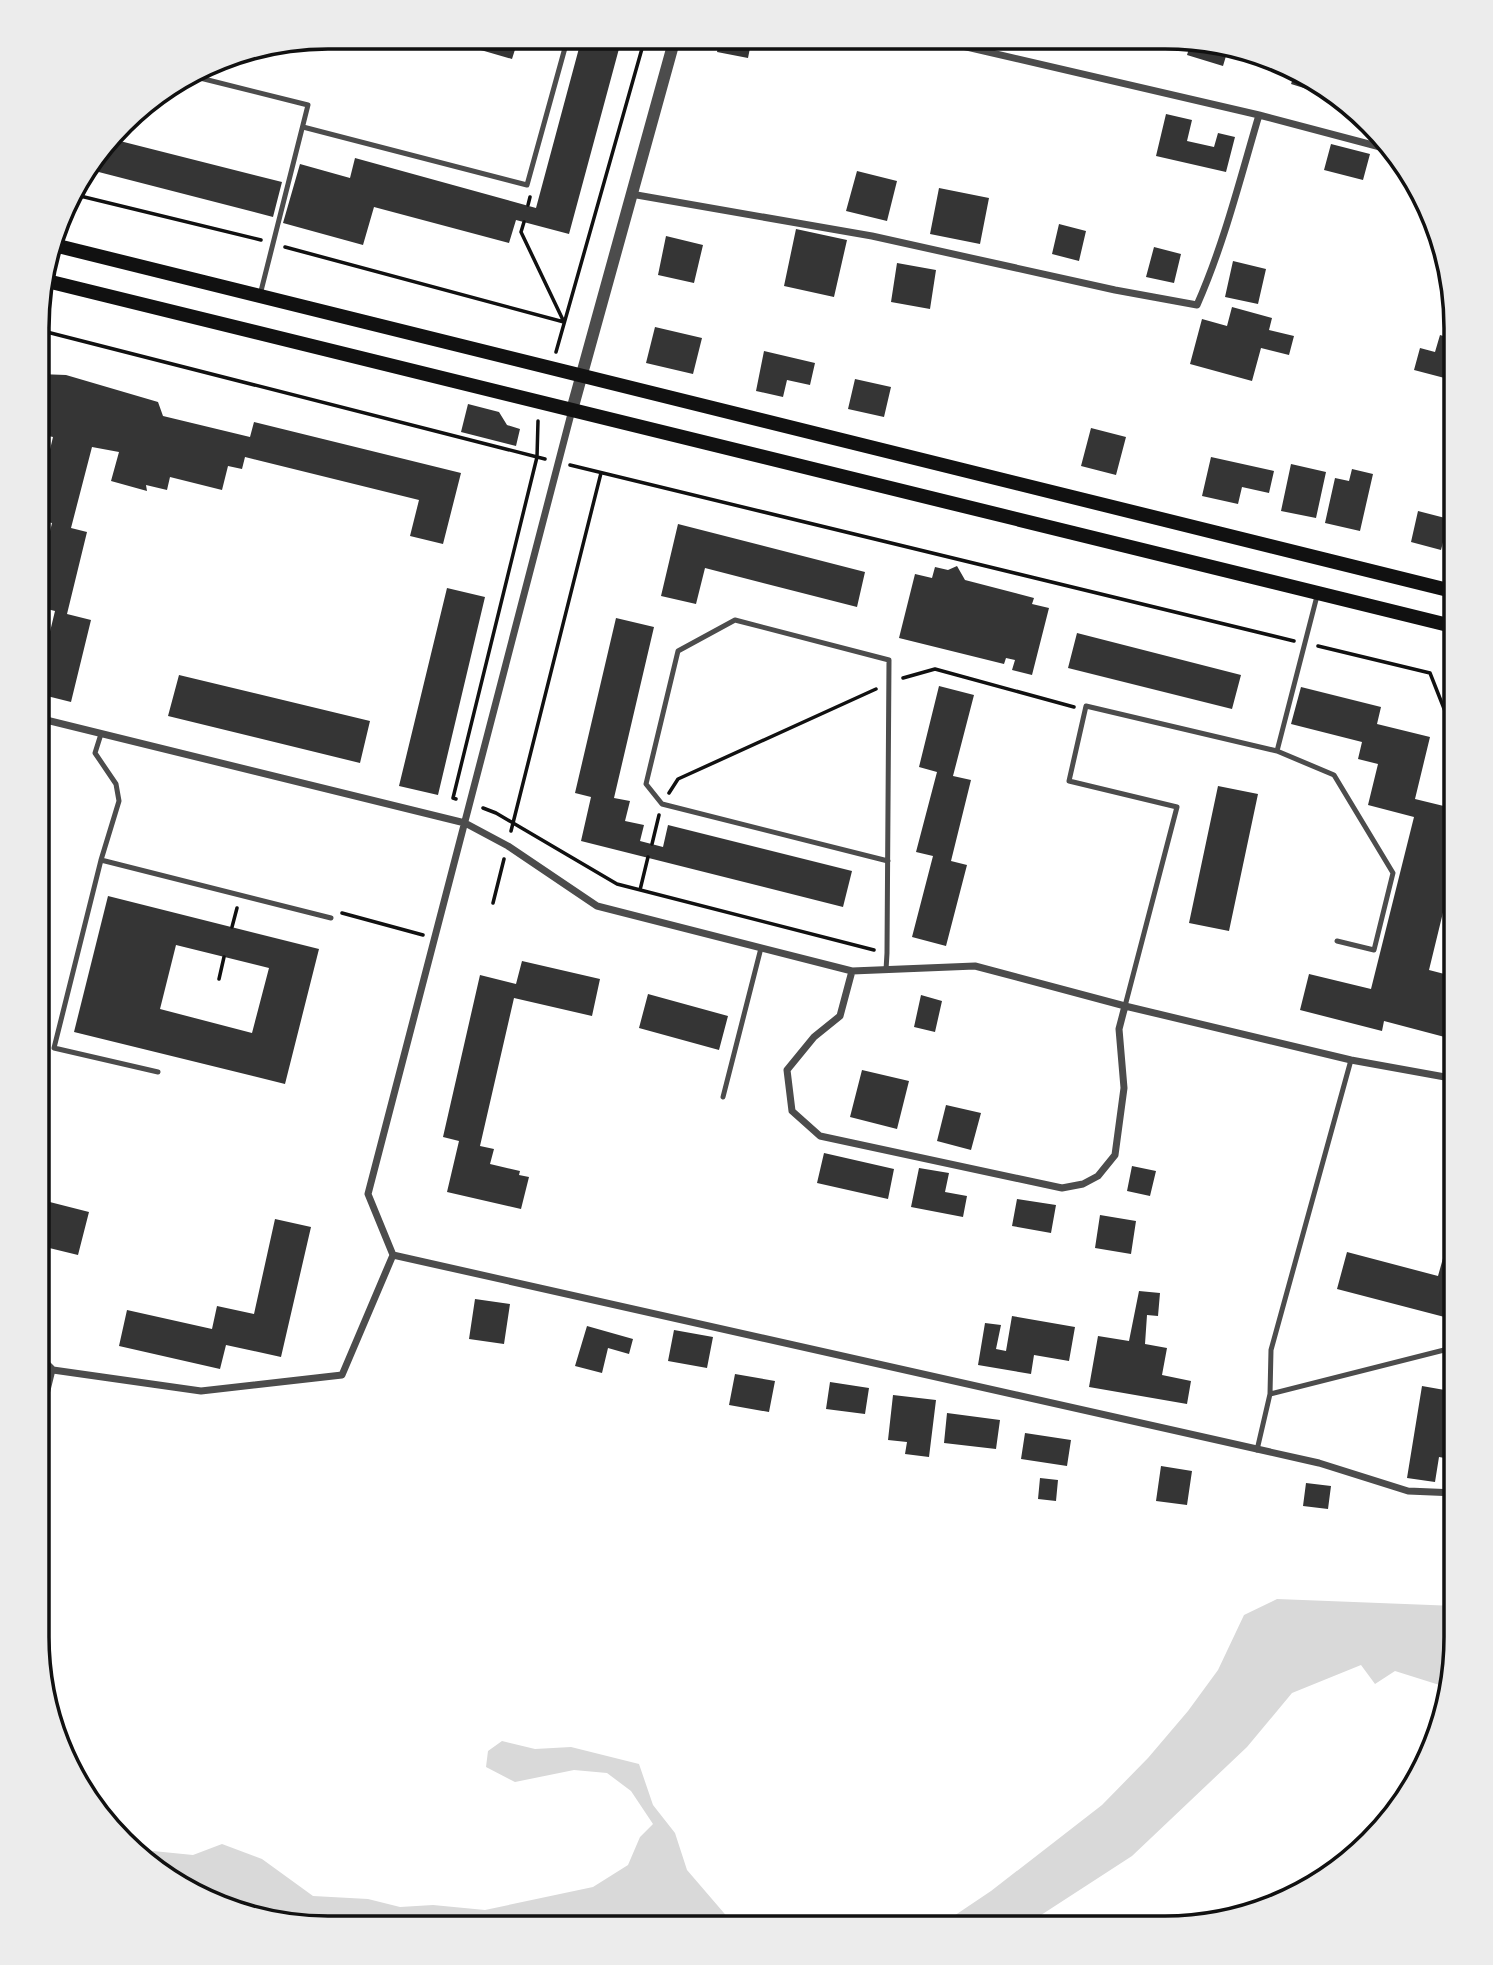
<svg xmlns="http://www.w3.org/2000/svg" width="1493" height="1965" font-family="Helvetica,sans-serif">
  <rect width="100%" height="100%" fill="#fff"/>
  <path fill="#d9d9d9" d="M 1277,1599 L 1456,1606 L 1456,1656 L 1449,1688 L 1395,1671 L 1375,1684 L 1361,1665 L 1292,1693 L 1247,1747 L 1132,1856 L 1021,1928 L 936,1928 L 991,1891 L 1102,1805 L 1148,1758 L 1188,1711 L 1218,1670 L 1244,1615 Z
    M 502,1741 L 535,1749 L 571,1747 L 639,1764 L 653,1805 L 675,1833 L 687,1870 L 736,1927 L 662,1927 L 646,1920 L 606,1918 L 554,1927 L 290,1926 L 166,1879 L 140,1856 L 153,1851 L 193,1855 L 222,1844 L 262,1859 L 313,1896 L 368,1899 L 400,1907 L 433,1905 L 485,1910 L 593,1887 L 628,1865 L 640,1837 L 653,1824 L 631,1791 L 607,1773 L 574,1770 L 515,1782 L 486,1767 L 488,1751 Z"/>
  <path fill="#353535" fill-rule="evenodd" d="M 436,37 L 519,37 L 512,59 Z
    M 582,37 L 591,38 L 620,45 L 569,234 L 516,220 L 509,243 L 374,207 L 363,245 L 283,223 L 300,164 L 350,178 L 355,158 L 536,208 Z
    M 720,38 L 752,38 L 748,58 L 717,52 Z
    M 1093,39 L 1117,39 L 1116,46 Z
    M 1192,39 L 1203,39 L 1229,46 L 1223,66 L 1187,55 Z
    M 1296,70 L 1322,85 L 1320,93 L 1291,84 Z
    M 1166,114 L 1192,120 L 1187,141 L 1214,147 L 1218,133 L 1235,137 L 1226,172 L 1156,156 Z
    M 112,139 L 282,182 L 273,217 L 87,169 Z
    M 1331,144 L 1370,154 L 1363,180 L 1324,170 Z
    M 857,171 L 897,181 L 887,221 L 846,211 Z
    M 939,188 L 989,198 L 980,244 L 930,234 Z
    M 1059,224 L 1086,231 L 1079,261 L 1052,254 Z
    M 796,229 L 847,240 L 834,297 L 784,286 Z
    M 666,236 L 703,245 L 694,283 L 658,275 Z
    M 1154,247 L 1181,254 L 1174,283 L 1146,277 Z
    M 1233,261 L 1266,269 L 1258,304 L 1225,297 Z
    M 897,263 L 936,270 L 930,309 L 891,302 Z
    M 1232,307 L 1272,318 L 1269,330 L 1294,336 L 1289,355 L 1261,348 L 1252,381 L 1190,364 L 1202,319 L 1227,326 Z
    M 655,327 L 702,338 L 693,374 L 646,363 Z
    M 1440,335 L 1456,340 L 1456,381 L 1414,370 L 1420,348 L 1435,352 Z
    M 764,351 L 815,363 L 810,385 L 787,380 L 783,397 L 756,391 Z
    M 39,374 L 66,375 L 158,402 L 163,416 L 250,437 L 254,422 L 461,473 L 443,544 L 410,536 L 419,500 L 245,457 L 242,469 L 228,466 L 222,490 L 170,477 L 167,490 L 146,485 L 147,491 L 111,481 L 119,452 L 92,447 L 71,528 L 87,532 L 67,614 L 91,620 L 71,702 L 39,694 L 39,677 L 55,611 L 39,607 L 39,576 L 52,523 L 39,520 L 39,495 L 53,437 L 39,434 Z
    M 855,379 L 891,387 L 884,417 L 848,409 Z
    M 468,404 L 499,412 L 507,425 L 520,429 L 516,446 L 461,432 Z
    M 1091,428 L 1126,437 L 1116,475 L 1081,466 Z
    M 1211,457 L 1274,471 L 1269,493 L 1242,487 L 1238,504 L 1202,496 Z
    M 1291,464 L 1326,472 L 1316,518 L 1281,511 Z
    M 1352,469 L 1373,474 L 1360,531 L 1325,523 L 1335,478 L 1349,481 Z
    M 1418,511 L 1449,519 L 1441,550 L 1411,542 Z
    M 678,524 L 865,572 L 857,607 L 705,568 L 696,604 L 661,596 Z
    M 957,566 L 965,580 L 1034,598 L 1032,604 L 1049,608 L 1032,675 L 1012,670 L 1015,660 L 1006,658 L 1004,664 L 899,638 L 915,574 L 932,578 L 935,567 L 948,570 Z
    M 447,588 L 485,597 L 438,795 L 399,786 Z
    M 616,618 L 654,627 L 614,798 L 630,801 L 625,821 L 644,825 L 640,841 L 663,847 L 668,825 L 852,871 L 843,907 L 581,841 L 591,797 L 575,793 Z
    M 1077,633 L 1241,675 L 1232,709 L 1068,668 Z
    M 179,675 L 370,721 L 360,763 L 168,716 Z
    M 939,686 L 974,695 L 953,776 L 971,780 L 951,861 L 967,865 L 946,946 L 912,937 L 933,856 L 916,852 L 937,772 L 919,767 Z
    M 1301,687 L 1381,707 L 1377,724 L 1430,737 L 1415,799 L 1456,809 L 1456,859 L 1429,970 L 1456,977 L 1456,1040 L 1384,1021 L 1382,1031 L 1300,1010 L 1309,974 L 1371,989 L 1414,817 L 1368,805 L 1378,764 L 1358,759 L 1362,742 L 1291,724 Z
    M 1218,786 L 1258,794 L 1229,931 L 1189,923 Z
    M 108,896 L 319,949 L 285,1084 L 74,1032 ZM 176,945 L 269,968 L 252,1033 L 160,1009 Z
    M 522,961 L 600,979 L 592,1016 L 514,998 L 480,1146 L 494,1149 L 490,1164 L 520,1171 L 519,1175 L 529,1177 L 521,1209 L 447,1192 L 459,1141 L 443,1137 L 480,975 L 516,984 Z
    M 648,994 L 728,1016 L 719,1050 L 639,1028 Z
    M 921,995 L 942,1001 L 935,1032 L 914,1027 Z
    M 862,1070 L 909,1081 L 897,1129 L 850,1117 Z
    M 946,1105 L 981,1113 L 971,1150 L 937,1141 Z
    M 824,1153 L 894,1169 L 888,1199 L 817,1183 Z
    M 1132,1166 L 1156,1171 L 1150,1196 L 1127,1191 Z
    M 919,1168 L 949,1173 L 945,1192 L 967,1196 L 963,1217 L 911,1207 Z
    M 38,1199 L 89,1212 L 78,1255 L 37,1245 Z
    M 1017,1199 L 1056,1205 L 1051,1233 L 1012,1226 Z
    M 1456,1212 L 1456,1320 L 1337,1289 L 1347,1252 L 1438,1276 Z
    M 1100,1215 L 1136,1221 L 1131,1254 L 1095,1248 Z
    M 275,1219 L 311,1227 L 281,1357 L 226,1345 L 220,1369 L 119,1346 L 127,1310 L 212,1329 L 217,1306 L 254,1314 Z
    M 1139,1291 L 1160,1293 L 1158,1316 L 1147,1315 L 1145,1344 L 1167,1348 L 1162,1375 L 1191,1381 L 1187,1404 L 1089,1387 L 1098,1336 L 1129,1341 Z
    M 475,1299 L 510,1304 L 504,1344 L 469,1339 Z
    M 1012,1316 L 1075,1327 L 1069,1361 L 1034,1355 L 1031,1374 L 978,1365 L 985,1323 L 1001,1325 L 996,1349 L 1006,1351 Z
    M 587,1326 L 633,1339 L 629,1354 L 608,1348 L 602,1373 L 575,1366 Z
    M 674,1330 L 713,1337 L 707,1368 L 668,1361 Z
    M 735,1374 L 775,1381 L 769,1412 L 729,1405 Z
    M 830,1382 L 869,1388 L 865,1414 L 826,1409 Z
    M 1422,1386 L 1456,1392 L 1456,1460 L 1439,1457 L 1435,1482 L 1407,1478 Z
    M 893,1395 L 936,1400 L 929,1457 L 905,1454 L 907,1442 L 888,1440 Z
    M 947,1413 L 1000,1420 L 996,1449 L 944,1443 Z
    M 1025,1433 L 1071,1440 L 1067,1466 L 1021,1459 Z
    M 1161,1466 L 1192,1471 L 1187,1505 L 1156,1501 Z
    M 1040,1478 L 1058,1480 L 1056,1501 L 1038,1499 Z
    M 1306,1483 L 1331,1486 L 1328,1509 L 1303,1506 Z"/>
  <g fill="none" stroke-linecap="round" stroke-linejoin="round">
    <path stroke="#111" stroke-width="3.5" d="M 72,194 L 261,240
      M 528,205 L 530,197
      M 524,222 L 521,232 L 563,320
      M 285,247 L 564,322
      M 39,330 L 545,459
      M 556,352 L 645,38
      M 570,465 L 1294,641
      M 1318,646 L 1430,673 L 1456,739
      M 903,678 L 935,669 L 1074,707
      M 669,793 L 678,779 L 876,689
      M 456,799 L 453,798 L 537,457 L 538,421
      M 483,808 L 496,813 L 617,884 L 874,950
      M 511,831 L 601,473
      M 652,844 L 659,815
      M 640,890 L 648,857
      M 493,903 L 504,859
      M 342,913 L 423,935
      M 232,927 L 237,908
      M 219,979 L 224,957"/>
    <path stroke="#4c4c4c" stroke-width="5" d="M 192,76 L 308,105 L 260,295
      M 303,127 L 527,185 L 568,37
      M 1317,596 L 1277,751 L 1334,775 L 1393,873 L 1374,950 L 1337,941
      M 101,734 L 95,753 L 116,784 L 119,801 L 101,860 L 331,918
      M 101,860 L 54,1048 L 158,1072
      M 886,970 L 887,953 L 889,660 L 735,620 L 678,651 L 646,784 L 662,804 L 888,861
      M 1125,1006 L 1177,807 L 1069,781 L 1086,706 L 1277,751
      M 723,1097 L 761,948
      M 1270,1394 L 1271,1350 L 1351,1060
      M 37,1435 L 53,1370 L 37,1368
      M 1257,1450 L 1270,1394 L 1456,1347"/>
    <path stroke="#4c4c4c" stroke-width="7" d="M 932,39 L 1259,115 L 1384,148
      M 631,194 L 872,236 L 1115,290 L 1197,305 C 1224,244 1240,179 1259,115
      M 1456,646 L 1448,625 L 1456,592
      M 38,718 L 465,823 L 508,846 L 597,906 L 852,971 L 975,966 L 1125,1006 L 1351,1060 L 1456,1079
      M 852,971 L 840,1016 L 814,1037 L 787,1070 L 792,1111 L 820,1136 L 1062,1188 L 1083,1184 L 1098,1176 L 1115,1155 L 1124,1088 L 1119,1029 L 1125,1006
      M 393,1255 L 1319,1463 L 1408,1491 L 1456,1493
      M 393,1255 L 368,1194 L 572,410
      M 37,1354 L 53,1370 L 201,1391 L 342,1375 L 393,1255"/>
    <path stroke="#4c4c4c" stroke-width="12" d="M 572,410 L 675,38"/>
    <path stroke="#111" stroke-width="14" d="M 54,245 L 1456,592
      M 43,280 L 1448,625 L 1456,624"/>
  </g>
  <path d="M0 0H1493V1965H0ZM328 49H1165A279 279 0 0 1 1444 328V1637A279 279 0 0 1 1165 1916H328A279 279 0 0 1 49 1637V328A279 279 0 0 1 328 49Z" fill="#ececec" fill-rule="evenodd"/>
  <path fill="none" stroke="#111" stroke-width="3.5" d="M328 49H1165A279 279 0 0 1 1444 328V1637A279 279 0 0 1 1165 1916H328A279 279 0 0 1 49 1637V328A279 279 0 0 1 328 49Z"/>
</svg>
